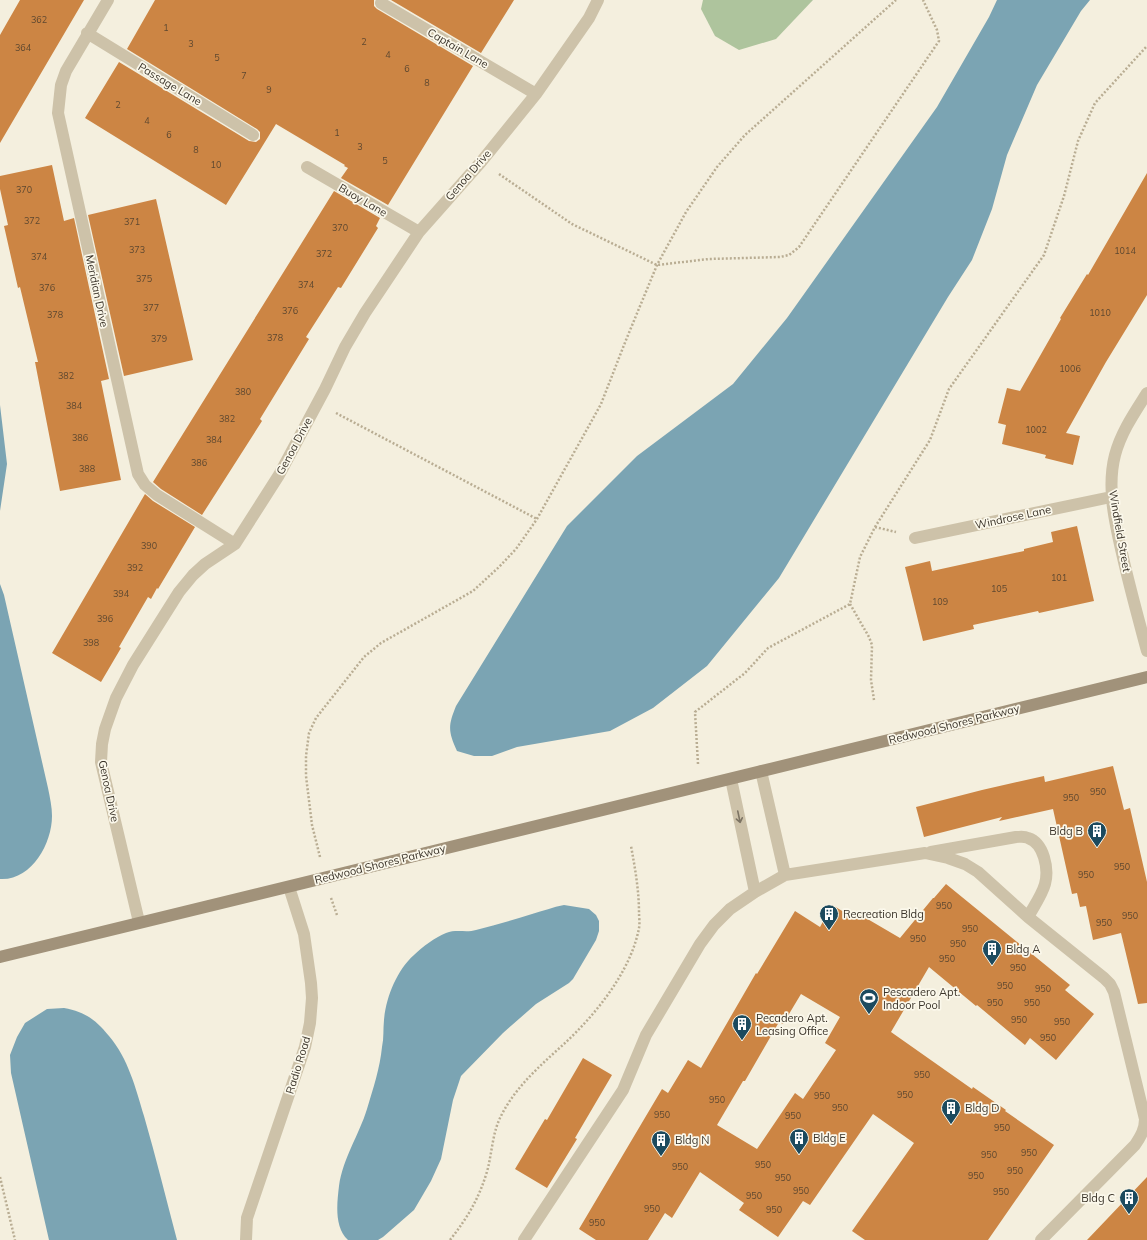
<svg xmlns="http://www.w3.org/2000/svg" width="1147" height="1240" font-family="Mulish,sans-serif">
  <rect width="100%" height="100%" fill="#f4efde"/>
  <path fill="#aec49d" d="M 703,0 L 813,0 L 776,39 L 739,50 L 715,36 L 701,9 Z"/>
  <path fill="#7ba4b3" d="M 997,0 L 1090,0 L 1081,11 L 1037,85 L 1007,155 L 992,209 L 972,260 L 948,297 L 779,578 L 707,666 L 653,708 L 610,731 L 517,747 L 492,756 L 474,756 L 457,751 C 448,731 448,726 456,706 L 567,526 L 637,456 L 733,384 L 787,318 L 937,107 L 989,17 Z
    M 0,405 L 7,464 L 0,511 Z
    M 0,584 L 4,595 L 48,788 C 50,798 52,807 52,816 C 52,844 31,881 0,879 Z
    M 564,905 L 589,909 L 596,915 L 599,921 L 599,931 L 596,940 L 573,979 L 569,983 L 536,1004 L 503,1033 L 461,1076 L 453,1100 L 441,1159 L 431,1181 L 414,1210 L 383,1237 L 378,1240 L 348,1240 C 334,1227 337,1203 339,1186 C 343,1158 359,1135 367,1109 C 373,1089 380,1068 382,1047 C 384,1038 383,1029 384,1020 C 386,997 397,970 414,955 C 422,947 436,937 446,933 C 456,929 467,933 476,930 C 495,925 513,920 532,914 C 543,911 553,907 564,905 Z
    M 64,1008 C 85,1012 95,1019 109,1036 C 128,1058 136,1089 144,1116 C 156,1157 166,1199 177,1240 L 49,1240 L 11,1073 L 10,1055 L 17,1037 L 25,1023 L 47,1009 Z"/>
  <path fill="#cc8544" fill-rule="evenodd" d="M 20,0 L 84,0 L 0,143 L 0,35 Z
    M 155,0 L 374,0 L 374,6 L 377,9 L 473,66 L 388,205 L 341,178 L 348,168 L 344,166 L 345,165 L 276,124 L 226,205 L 85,118 L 119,62 L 249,141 L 256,142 L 260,139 L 260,132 L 257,129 L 127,49 Z
    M 391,0 L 514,0 L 481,53 Z
    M 52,165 L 64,221 L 74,218 L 109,379 L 101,381 L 121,480 L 60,491 L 35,362 L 38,362 L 20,287 L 18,288 L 4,226 L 8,225 L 0,189 L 0,176 Z
    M 1147,173 L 1147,295 L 1106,362 L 1066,433 L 1080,436 L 1073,465 L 1045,458 L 1046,455 L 1002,444 L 1006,425 L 998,423 L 1007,388 L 1020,391 L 1061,319 L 1060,318 L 1087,274 L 1088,275 Z
    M 334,191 L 380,218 L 376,226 L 378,228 L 341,288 L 338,287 L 306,337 L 309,339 L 260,419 L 262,421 L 202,515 L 161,489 L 153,482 Z
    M 156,199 L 193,360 L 124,376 L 88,215 Z
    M 145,494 L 153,501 L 195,527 L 158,589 L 157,588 L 151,599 L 148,597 L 119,647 L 121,648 L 101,682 L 52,653 Z
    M 1077,526 L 1094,601 L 1039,613 L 1038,611 L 973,625 L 974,629 L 923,641 L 905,567 L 930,561 L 932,571 L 1024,551 L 1024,549 L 1053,542 L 1051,532 Z
    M 1113,766 L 1124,810 L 1130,808 L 1147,882 L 1147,1003 L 1138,1004 L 1121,933 L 1093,940 L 1086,906 L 1080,907 L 1077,893 L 1072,894 L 1053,809 L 999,821 L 1002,817 L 924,837 L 916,807 L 982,790 L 1044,776 L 1045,782 Z
    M 946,884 L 1070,985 L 1065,990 L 1094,1014 L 1056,1060 L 1030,1038 L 1025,1045 L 977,1005 L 976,1006 L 929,967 L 891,1032 L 972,1089 L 973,1087 L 1006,1110 L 1005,1111 L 1054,1145 L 988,1240 L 865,1240 L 852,1231 L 914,1143 L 873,1114 L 810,1205 L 803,1201 L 778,1237 L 739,1210 L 744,1203 L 700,1172 L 672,1218 L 665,1213 L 648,1240 L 596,1240 L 579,1229 L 662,1089 L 668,1093 L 688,1060 L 701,1068 L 756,973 L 757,974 L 795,911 L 820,927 L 832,905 L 856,919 L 859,914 L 900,938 L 933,898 L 934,898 ZM 801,994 L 840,1017 L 825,1043 L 836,1050 L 803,1099 L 795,1093 L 757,1149 L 717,1125 L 743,1081 L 745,1081 L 779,1022 L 783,1024 Z
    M 583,1058 L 612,1075 L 575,1138 L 577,1139 L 547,1188 L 515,1169 L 545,1119 L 547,1120 Z
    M 1147,1177 L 1147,1240 L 1087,1240 Z"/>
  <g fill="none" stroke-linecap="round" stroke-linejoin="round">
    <path stroke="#b9ad93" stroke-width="2.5" stroke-dasharray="2 2" stroke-linecap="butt" d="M 499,174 L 572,224 L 657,265 L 709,259 L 780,257 L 789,255 L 799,247 L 939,41 L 937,30 L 923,0
      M 336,413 L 537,519
      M 875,527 L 896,532
      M 850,604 L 869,637 L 872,645 L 871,680 L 874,700
      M 698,764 L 695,712 L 745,673 L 768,648 L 850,604 L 860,557 L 875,527 L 930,440 L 949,389 L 1044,255 L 1064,196 L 1078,141 L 1095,103 L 1147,46
      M 320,857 L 312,825 L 306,776 L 306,756 L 309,733 L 316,718 L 364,657 L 381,643 L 473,591 L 499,567 L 516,549 L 537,519 L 601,404 L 626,340 L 657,265 L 686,212 L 717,167 L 745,135 L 896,0
      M 331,898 L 337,915
      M 0,1177 L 15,1240
      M 450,1240 C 468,1217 480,1197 488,1168 C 492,1151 493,1131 501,1116 C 516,1086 541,1065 565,1043 C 596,1014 631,971 639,928 C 640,923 639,917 639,913 C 639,890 635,868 631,846"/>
    <path stroke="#cdc2a9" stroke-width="12" d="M 108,0 L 66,71 L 61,85 L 58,113 L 138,474 L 145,485 L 157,495 L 235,544
      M 381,3 L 536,94
      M 87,33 L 253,135
      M 307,167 L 419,232
      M 1147,393 C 1135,412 1121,432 1115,455 C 1106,490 1116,527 1124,562 C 1131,592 1139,621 1147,651
      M 915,538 L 1111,497
      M 761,771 L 785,875
      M 731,779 L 755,892
      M 931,852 L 1016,837 C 1020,837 1024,836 1028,838 C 1044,843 1049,869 1045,884 C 1042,895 1034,906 1028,917
      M 139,922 L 101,762 L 102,744 L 105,729 L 116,698 L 133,665 L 179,592 L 193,575 L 205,564 L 235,544 L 279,475 L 325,389 L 345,347 L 365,313 L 419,232 L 481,162 L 536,94 L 589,18 L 598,0
      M 246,1240 L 247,1218 L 305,1047 L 310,1023 L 312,998 L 311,983 L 304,934 L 289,887
      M 524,1240 L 623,1090 L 646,1035 L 700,944 L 714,925 L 730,909 L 755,892 L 785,875 L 925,853 L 948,858 L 965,864 L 978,872 L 1028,917 L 1104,978 L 1110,984 L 1114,992 L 1145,1119 C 1145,1129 1141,1136 1135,1145 L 1041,1240"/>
    <path stroke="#a1927a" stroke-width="12" d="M 0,957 L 1147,677"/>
  </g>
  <defs><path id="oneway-shaft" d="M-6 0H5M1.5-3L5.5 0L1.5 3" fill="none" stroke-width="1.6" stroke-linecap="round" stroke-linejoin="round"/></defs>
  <use stroke="#7c7363" href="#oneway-shaft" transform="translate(739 817) rotate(78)"/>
  <defs>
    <g id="building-pin" transform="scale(1)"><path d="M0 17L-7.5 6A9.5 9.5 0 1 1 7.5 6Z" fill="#1c4a5e" stroke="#fbf8eb"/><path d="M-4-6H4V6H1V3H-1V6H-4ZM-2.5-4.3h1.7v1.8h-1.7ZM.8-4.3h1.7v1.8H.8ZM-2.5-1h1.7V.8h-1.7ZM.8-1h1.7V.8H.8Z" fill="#fff"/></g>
    <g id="stadium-pin" transform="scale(1)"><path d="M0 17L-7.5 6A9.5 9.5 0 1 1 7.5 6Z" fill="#1c4a5e" stroke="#fbf8eb"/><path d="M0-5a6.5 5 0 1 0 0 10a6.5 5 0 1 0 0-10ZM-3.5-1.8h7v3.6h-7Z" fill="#fff"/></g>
  </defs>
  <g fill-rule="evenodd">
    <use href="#building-pin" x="1097" y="831"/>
    <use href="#building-pin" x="829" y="914"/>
    <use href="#building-pin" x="992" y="949"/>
    <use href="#stadium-pin" x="869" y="998"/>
    <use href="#building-pin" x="742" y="1024"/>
    <use href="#building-pin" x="951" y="1108"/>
    <use href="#building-pin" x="799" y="1138"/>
    <use href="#building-pin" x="661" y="1140"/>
    <use href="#building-pin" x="1129" y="1198"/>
  </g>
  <g text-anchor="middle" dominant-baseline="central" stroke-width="3.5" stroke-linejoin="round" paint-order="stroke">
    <g font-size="9" fill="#5e4830">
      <text x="39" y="19">362</text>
      <text x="166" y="27">1</text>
      <text x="364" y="41">2</text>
      <text x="191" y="43">3</text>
      <text x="23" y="47">364</text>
      <text x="388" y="54">4</text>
      <text x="217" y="57">5</text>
      <text x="407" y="68">6</text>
      <text x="244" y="75">7</text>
      <text x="427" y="82">8</text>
      <text x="269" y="89">9</text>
      <text x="118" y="104">2</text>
      <text x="147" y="120">4</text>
      <text x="337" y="132">1</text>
      <text x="169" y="134">6</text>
      <text x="360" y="146">3</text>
      <text x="196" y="149">8</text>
      <text x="385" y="160">5</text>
      <text x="216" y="164">10</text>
      <text x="24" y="189">370</text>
      <text x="32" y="220">372</text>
      <text x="132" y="221">371</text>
      <text x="340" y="227">370</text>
      <text x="137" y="249">373</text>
      <text x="1125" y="250">1014</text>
      <text x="324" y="253">372</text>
      <text x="39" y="256">374</text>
      <text x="144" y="278">375</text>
      <text x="306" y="284">374</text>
      <text x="47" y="287">376</text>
      <text x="151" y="307">377</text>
      <text x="290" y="310">376</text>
      <text x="1100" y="312">1010</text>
      <text x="55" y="314">378</text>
      <text x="275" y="337">378</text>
      <text x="159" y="338">379</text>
      <text x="1070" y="368">1006</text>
      <text x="66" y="375">382</text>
      <text x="243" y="391">380</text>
      <text x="74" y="405">384</text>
      <text x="227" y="418">382</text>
      <text x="1036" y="429">1002</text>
      <text x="80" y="437">386</text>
      <text x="214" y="439">384</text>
      <text x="199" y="462">386</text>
      <text x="87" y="468">388</text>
      <text x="149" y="545">390</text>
      <text x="135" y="567">392</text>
      <text x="1059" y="577">101</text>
      <text x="999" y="588">105</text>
      <text x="121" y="593">394</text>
      <text x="940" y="601">109</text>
      <text x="105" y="618">396</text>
      <text x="91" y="642">398</text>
      <text x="1098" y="791">950</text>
      <text x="1071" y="797">950</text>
      <text x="1122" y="866">950</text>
      <text x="1086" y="874">950</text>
      <text x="944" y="905">950</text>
      <text x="1130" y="915">950</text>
      <text x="1104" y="922">950</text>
      <text x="970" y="928">950</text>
      <text x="918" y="938">950</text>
      <text x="958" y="943">950</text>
      <text x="947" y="958">950</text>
      <text x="1018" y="967">950</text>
      <text x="1005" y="985">950</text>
      <text x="1043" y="988">950</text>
      <text x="995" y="1002">950</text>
      <text x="1032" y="1002">950</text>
      <text x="1019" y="1019">950</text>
      <text x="1062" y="1021">950</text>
      <text x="1048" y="1037">950</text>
      <text x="922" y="1074">950</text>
      <text x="905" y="1094">950</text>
      <text x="822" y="1095">950</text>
      <text x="717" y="1099">950</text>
      <text x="840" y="1107">950</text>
      <text x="662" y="1114">950</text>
      <text x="793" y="1115">950</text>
      <text x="1002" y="1127">950</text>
      <text x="1029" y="1152">950</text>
      <text x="989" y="1154">950</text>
      <text x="763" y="1164">950</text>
      <text x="680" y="1166">950</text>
      <text x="1015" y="1170">950</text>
      <text x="976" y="1175">950</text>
      <text x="783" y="1177">950</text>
      <text x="801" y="1190">950</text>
      <text x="1001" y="1191">950</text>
      <text x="754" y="1195">950</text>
      <text x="652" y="1208">950</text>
      <text x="774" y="1209">950</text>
      <text x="597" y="1222">950</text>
    </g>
    <g font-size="11" fill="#3a3329" stroke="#fbf8eb">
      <text transform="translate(458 48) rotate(30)">Captain Lane</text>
      <text transform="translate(170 84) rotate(31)">Passage Lane</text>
      <text transform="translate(468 175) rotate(-49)">Genoa Drive</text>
      <text transform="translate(363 200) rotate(30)">Buoy Lane</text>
      <text transform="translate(97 291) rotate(78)">Meridian Drive</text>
      <text transform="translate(294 446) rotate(-62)">Genoa Drive</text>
      <text transform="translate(1013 517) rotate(-12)">Windrose Lane</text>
      <text transform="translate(1120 531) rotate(80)">Windfield Street</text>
      <text transform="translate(954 724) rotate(-14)">Redwood Shores Parkway</text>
      <text transform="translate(109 791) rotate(78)">Genoa Drive</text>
      <text transform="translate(380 864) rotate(-14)">Redwood Shores Parkway</text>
      <text transform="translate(298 1065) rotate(-73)">Radio Road</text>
    </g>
    <g font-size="11" fill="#3a3329" stroke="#fbf8eb" text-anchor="start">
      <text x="1083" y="831" text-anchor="end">Bldg B</text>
      <text x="843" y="914">Recreation Bldg</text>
      <text x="1006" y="949">Bldg A</text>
      <text x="883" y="992">Pescadero Apt.<tspan x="883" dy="13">Indoor Pool</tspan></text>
      <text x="756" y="1018">Pecadero Apt.<tspan x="756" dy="13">Leasing Office</tspan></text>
      <text x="965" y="1108">Bldg D</text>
      <text x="813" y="1138">Bldg E</text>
      <text x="675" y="1140">Bldg N</text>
      <text x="1115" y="1198" text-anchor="end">Bldg C</text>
    </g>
  </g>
</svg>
